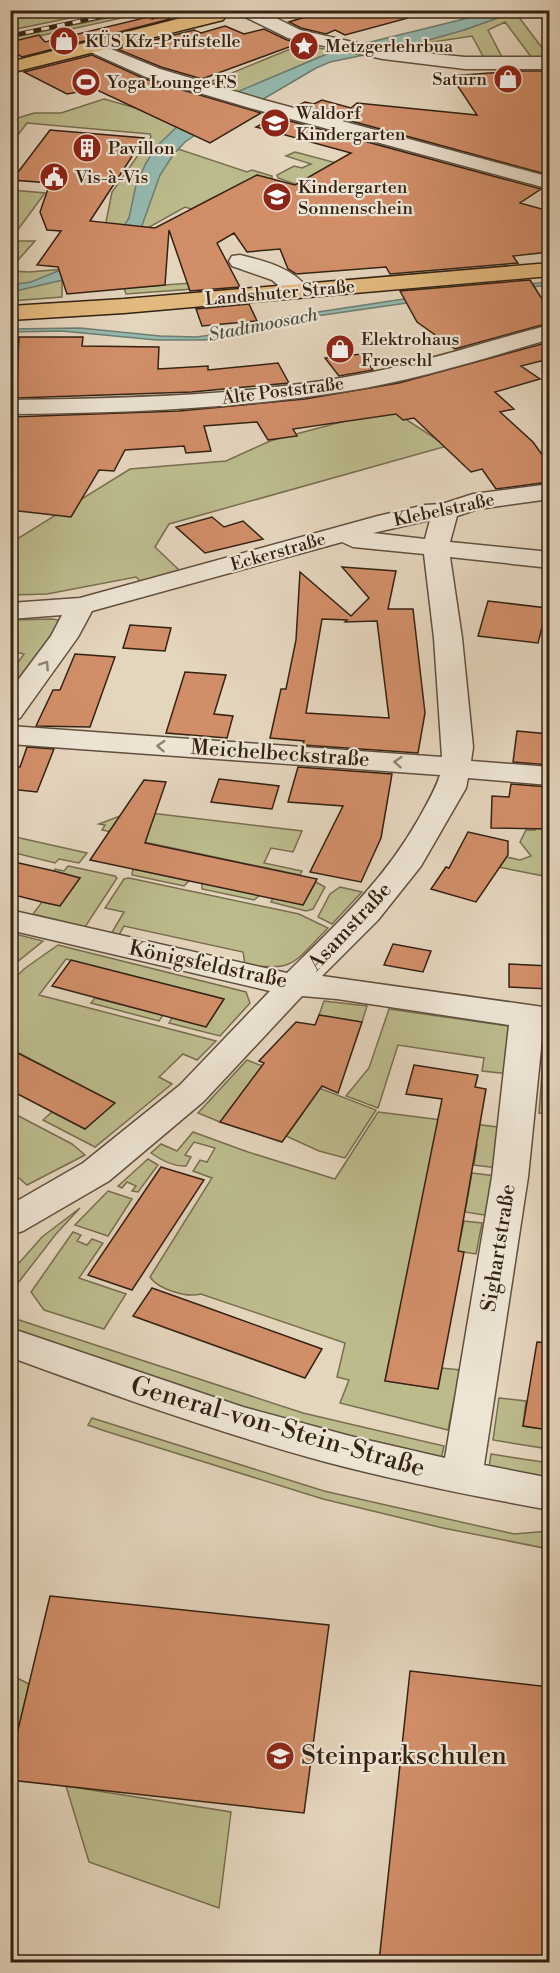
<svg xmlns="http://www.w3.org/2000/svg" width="560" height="1973" font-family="'Libre Bodoni',serif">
  <rect width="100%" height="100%" fill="#e4d5bd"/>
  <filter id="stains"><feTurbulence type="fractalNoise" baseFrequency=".00333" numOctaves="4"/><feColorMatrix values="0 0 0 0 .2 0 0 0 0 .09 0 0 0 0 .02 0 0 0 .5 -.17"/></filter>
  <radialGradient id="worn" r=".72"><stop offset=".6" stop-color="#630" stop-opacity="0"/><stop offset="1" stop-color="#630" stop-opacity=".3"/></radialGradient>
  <path fill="#bcbb8c" stroke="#786e50" stroke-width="1.5" d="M 11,10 L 103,10 L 104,11 L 11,30 Z
    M 142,11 L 154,11 L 11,42 L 10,38 Z
    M 517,11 L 549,11 L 518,16 L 549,57 L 532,58 L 505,22 L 488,30 L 503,59 L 484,58 L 472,36 L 433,42 L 436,57 L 389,49 L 464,30 Z
    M 304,45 L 334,51 L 238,92 L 210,82 L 295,47 L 292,46 Z
    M 104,99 L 143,110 L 197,118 L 166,145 L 247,172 L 252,170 L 272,176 L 272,179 L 257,175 L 191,209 L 185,207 L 62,276 L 62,297 L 11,301 L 11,271 L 29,272 L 65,269 L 105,227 L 112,192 L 151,137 L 150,134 L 27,123 L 11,144 L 11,120 L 34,113 L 61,113 Z
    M 295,152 L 348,166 L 294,185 L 295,184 L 278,178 L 277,175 L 294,166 L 302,168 L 311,164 L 286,156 Z
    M 11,190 L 45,193 L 11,239 L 10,190 Z
    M 20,241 L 35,241 L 11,268 L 11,242 Z
    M 191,283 L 193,289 L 126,294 L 124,288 Z
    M 390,409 L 447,446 L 169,524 L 155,547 L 180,571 L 141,582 L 136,577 L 47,594 L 11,595 L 10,541 L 14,541 L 130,469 L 226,461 L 270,441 Z
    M 52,619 L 64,621 L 18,688 L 11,687 L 11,672 L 24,654 L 11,651 L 10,620 Z
    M 133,811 L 302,831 L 293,852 L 271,848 L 264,863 L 302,871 L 300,875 L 135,840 L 136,837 L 102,830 L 105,825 L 99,824 Z
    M 535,828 L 549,829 L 549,877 L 498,867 L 465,848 L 520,860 L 531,856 L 520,842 L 526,830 L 535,830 Z
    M 11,836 L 87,853 L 79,863 L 59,859 L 55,863 L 11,852 Z
    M 68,866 L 115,876 L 117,878 L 85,927 L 33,914 L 42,902 L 60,906 L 80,878 L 54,871 L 55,869 L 64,871 Z
    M 133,869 L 189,881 L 184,886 L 132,875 Z
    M 129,878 L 299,914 L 328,928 C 294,962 295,973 245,964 L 243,952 L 124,926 L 119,935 L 111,934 L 124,912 L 105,908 L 124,879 Z
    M 316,882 L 325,887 L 313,909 L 306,911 L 271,902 L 273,898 L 303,905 Z
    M 202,883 L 260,895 L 254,900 L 202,889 Z
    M 340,887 L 362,892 L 332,924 L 318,917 L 330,894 Z
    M 11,933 L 43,941 L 11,967 L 10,933 Z
    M 58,945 L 246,992 L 250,1003 L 220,1036 L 169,1023 L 172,1018 L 206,1027 L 224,999 L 66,959 L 39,995 L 216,1041 L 197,1060 L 183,1054 L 159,1077 L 172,1084 L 95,1147 L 43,1120 L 52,1112 L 85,1129 L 114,1103 L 11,1049 L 10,983 L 24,969 Z
    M 95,998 L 163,1015 L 159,1021 L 91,1003 Z
    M 324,1001 L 367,1006 L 362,1022 L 319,1015 Z
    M 389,1009 L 515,1027 L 510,1074 L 482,1071 L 484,1058 L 398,1045 L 378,1108 L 346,1096 L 369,1068 Z
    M 545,1033 L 549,1033 L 549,1114 L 539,1113 Z
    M 247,1060 L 376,1110 L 345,1158 L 319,1151 L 286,1136 L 303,1113 L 242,1093 L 220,1122 L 198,1113 Z
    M 11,1112 L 72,1144 L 85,1155 L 27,1185 L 11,1171 Z
    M 378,1112 L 505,1128 L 498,1168 L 474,1165 L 477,1145 L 434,1140 L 416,1234 L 460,1240 L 464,1221 L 482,1223 L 476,1254 L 451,1250 L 407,1276 L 385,1381 L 438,1389 L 442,1368 L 460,1370 L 448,1430 L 340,1403 L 349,1380 L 337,1377 L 345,1343 L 201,1294 C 186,1298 158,1289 150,1277 L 212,1178 L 193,1171 L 200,1160 L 207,1162 L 215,1148 L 194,1142 L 185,1155 L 191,1157 L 186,1166 C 174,1167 161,1160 151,1153 L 161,1144 L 177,1151 L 193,1132 L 248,1152 L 335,1179 Z
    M 148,1159 L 158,1165 L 138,1192 L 132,1191 L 136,1186 L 127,1182 L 122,1188 L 118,1186 Z
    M 472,1173 L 496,1176 L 490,1216 L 465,1212 Z
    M 108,1191 L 132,1199 L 108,1236 L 75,1225 Z
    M 80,1208 L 56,1234 L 11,1292 L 11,1272 L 42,1237 Z
    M 73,1232 L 81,1235 L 77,1241 L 87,1245 L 92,1239 L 103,1243 L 79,1278 L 126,1294 L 104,1329 L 44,1310 L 31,1292 Z
    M 16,1319 L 303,1413 L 444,1446 L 441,1459 L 298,1426 L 11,1331 L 11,1326 Z
    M 499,1398 L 526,1401 L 523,1426 L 549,1430 L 549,1449 L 493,1440 Z
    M 92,1418 L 324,1491 L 514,1534 L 549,1531 L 549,1549 L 443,1528 L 323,1499 L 105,1431 L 88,1425 Z
    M 491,1454 L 549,1463 L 549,1477 L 489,1468 Z
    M 11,1675 L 29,1684 L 11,1763 Z
    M 66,1786 L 231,1812 L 219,1908 L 89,1862 Z"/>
  <path fill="#95b9b0" stroke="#6e7d71" stroke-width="1.5" d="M 488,11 L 517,11 L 464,30 L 408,46 L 330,62 L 316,68 L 265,98 L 210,125 L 185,142 L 173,155 L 160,175 L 140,231 L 63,280 L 11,292 L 10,285 L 31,282 L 87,259 L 118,235 L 129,218 L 136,185 L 146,163 L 156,147 L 187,117 L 216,101 L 334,51 L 472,17 Z
    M 549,282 L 549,285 L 476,293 L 282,321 L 242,335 L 204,340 L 157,340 L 62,331 L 11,332 L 10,329 L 80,328 L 160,336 L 196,337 L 234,332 L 285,317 L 463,290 Z"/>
  <path fill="#d18e69" stroke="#342213" stroke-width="1.5" fill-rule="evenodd" d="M 290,10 L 407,10 L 408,18 L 345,35 L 335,30 L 326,34 L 301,28 L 289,22 L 305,17 Z
    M 164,16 L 170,19 L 22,57 L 10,50 L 10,42 L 39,35 L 45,42 L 148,17 L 152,19 Z
    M 225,26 L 244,34 L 264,29 L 287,40 L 300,43 L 202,79 L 161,67 L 117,49 L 194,30 L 201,33 Z
    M 92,55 L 145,79 L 261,113 L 210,143 L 95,89 L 67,94 L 24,72 Z
    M 515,71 L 549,71 L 549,175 L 296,106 L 305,102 L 314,104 L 322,100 L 351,108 L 357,103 L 477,115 L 451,76 Z
    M 275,117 L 541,189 L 520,203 L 549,211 L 549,252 L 513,256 L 518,263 L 390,274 L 386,267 L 296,274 L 288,269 L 280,249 L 247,252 L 234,233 L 217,243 L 240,287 L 190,291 L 169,230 L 165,285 L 67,294 L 58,267 L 37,265 L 61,231 L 47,230 L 40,212 L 50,183 L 12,180 L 50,130 L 144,138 L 90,221 L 155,228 L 257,175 L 295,185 L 351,153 L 256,127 Z
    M 530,280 L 549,310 L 549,323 L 455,349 L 417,322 L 400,291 Z
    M 249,304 L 257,321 L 202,326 L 196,309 Z
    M 19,337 L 83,337 L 82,346 L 159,347 L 158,369 L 208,366 L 208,370 L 278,363 L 289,383 L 192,392 L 16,398 Z
    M 549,342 L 549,359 L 521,366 L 540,379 L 495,392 L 514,409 L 500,412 L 533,442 L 543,456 L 549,455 L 549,482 L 496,489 L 482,469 L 471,472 L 414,418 L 403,420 L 396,414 L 293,429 L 297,436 L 268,440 L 257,422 L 204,426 L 211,451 L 186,453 L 184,446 L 125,450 L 114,471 L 99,470 L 71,517 L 10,510 L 10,417 L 179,411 L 305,399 L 399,383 Z
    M 362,354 L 373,370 L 339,376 L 325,358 Z
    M 212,517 L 224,527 L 243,521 L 263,539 L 205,553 L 176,527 Z
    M 342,567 L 396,571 L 388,609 L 413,609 L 425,713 L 418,753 L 303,745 L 304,741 L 270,738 L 281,689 L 286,689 L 296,640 L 300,572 L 351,616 L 369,598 ZM 322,619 L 347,620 L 345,622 L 377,621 L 389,718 L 306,713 Z
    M 488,601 L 547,608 L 538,643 L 478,636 Z
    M 130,625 L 171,628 L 165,651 L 123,648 Z
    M 75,654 L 115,657 L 90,727 L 36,726 L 53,690 L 60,690 Z
    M 185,672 L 226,675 L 214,714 L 233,716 L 227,738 L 166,733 Z
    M 517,731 L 549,734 L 549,765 L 513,762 Z
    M 27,747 L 54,749 L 37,792 L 10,789 L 10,766 L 20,767 Z
    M 298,767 L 392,774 L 381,838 L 361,882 L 310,872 L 343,806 L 288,802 Z
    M 219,779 L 279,786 L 272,809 L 211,802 Z
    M 144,780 L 166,782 L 145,843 L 317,879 L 303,905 L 90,860 Z
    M 511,784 L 549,787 L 549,829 L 491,828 L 492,796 L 509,797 Z
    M 468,832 L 508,841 L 508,855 L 476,902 L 431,889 L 446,867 L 449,868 Z
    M 10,861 L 54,871 L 80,878 L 60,906 L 42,902 L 10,894 Z
    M 393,944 L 431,951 L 423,972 L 384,965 Z
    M 71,960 L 224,999 L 206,1027 L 52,986 Z
    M 509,964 L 549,966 L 549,989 L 509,987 Z
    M 319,1015 L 362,1022 L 338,1093 L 322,1086 L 282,1142 L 220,1122 L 264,1063 L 259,1061 L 296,1022 L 315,1025 Z
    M 10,1049 L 115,1103 L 85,1129 L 10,1090 Z
    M 414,1065 L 478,1075 L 475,1087 L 486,1089 L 458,1251 L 464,1252 L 438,1389 L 385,1381 L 442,1099 L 406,1094 Z
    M 161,1167 L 204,1180 L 132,1290 L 88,1275 Z
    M 152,1288 L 211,1309 L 322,1349 L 305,1378 L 133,1316 Z
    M 537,1342 L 549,1343 L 549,1430 L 523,1426 Z
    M 50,1596 L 329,1625 L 304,1813 L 10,1780 L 10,1763 Z
    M 410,1671 L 549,1687 L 549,1962 L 379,1962 Z"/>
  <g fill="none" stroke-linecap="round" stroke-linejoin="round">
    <g stroke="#604f3e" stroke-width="3">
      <path id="minor" d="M 237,10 L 260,10 L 300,30 L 383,49 L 465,57 L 550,57 L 550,69 L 465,69 L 383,59 L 288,38 L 239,14 Z
        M 94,42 L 160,69 L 264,100 L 550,177 L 550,189 L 250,108 L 146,77 L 88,51 L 85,47 L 88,43 Z
        M 240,255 C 265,261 294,268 310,291 L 307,296 L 299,298 L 291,296 L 272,280 L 232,266 L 229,261 L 232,256 Z
        M 550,325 L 550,339 C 483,359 416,380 347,391 C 235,409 123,413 10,414 L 10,400 C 131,398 254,396 373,372 C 433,360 490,340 550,325 Z
        M 550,484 L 550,499 L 478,509 L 457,516 L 450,542 L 550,552 L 550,568 L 450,557 L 462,638 L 473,747 L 471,761 L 550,767 L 550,785 L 468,778 L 466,788 L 421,866 L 378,920 L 322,976 L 550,1008 L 550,1030 L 543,1029 L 528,1177 L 484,1465 L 550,1478 L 550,1510 C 473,1496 397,1481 322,1461 C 217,1432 113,1395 10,1357 L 10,1328 L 243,1407 L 350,1436 L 445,1458 L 492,1177 L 509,1025 L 337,999 L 302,996 L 204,1101 L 109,1181 L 23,1231 L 10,1235 L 10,1205 L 83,1163 L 180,1085 L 270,991 L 10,930 L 10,910 L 287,973 C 336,925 384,880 418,820 C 426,805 435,791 440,775 L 10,744 L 10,726 L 442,757 L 434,638 L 424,554 L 353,547 L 342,542 L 92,611 L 78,637 L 20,718 L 10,720 L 10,691 L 51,636 L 62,615 L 10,619 L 10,603 L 80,598 L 378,516 L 425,505 L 442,504 L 473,494 ZM 430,520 L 425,539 L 373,533 L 425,521 Z"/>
    </g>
    <g stroke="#342213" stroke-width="3">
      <path id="major" d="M 212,10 L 226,10 L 228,13 L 223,20 L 10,73 L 10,62 Z
        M 550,263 L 550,276 L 124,313 L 10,320 L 10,306 L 124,299 Z"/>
    </g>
    <use href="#minor" fill="#ede4d4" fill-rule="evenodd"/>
    <use href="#major" fill="#e2ba7e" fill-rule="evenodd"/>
    <g stroke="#342213" stroke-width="4.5">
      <path id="rail" d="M 10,36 L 132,10"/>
    </g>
    <use href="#rail" stroke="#ede4d4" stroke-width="3" stroke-dasharray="8" stroke-linecap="butt"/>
  </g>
  <defs><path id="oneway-chevron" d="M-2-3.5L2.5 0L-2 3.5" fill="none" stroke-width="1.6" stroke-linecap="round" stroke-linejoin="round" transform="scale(1.5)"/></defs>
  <g stroke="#908374">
    <use href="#oneway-chevron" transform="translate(45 665) rotate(-56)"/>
    <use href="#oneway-chevron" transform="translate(161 746) rotate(-176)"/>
    <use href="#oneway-chevron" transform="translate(398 762) rotate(-176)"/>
  </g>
  <defs>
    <g id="shop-disc" transform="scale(1.5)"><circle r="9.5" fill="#8f2418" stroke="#ede4d4"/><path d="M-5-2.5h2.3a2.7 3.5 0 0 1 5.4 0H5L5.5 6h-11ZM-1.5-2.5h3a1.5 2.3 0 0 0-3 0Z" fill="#fff"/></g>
    <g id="sight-disc" transform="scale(1.5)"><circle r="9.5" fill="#8f2418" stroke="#ede4d4"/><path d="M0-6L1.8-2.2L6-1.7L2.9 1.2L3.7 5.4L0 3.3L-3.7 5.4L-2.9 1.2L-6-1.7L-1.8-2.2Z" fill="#fff"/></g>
    <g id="stadium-disc" transform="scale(1.5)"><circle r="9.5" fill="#8f2418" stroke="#ede4d4"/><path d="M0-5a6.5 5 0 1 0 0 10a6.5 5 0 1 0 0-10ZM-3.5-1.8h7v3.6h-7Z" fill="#fff"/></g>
    <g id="school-disc" transform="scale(1.5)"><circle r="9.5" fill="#8f2418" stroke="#ede4d4"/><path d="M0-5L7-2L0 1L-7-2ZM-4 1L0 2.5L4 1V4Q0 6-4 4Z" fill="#fff"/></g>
    <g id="building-disc" transform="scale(1.5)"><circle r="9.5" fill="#8f2418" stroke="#ede4d4"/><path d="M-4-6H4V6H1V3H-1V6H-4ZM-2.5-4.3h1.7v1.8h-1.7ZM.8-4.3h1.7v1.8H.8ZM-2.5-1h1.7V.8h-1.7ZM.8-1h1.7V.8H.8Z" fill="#fff"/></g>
    <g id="civic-disc" transform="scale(1.5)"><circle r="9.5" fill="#8f2418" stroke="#ede4d4"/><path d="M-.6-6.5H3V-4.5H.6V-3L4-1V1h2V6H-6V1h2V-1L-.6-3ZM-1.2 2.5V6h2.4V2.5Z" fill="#fff"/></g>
  </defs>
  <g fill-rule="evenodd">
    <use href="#shop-disc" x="64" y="41"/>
    <use href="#sight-disc" x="304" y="46"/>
    <use href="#shop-disc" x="508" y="79"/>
    <use href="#stadium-disc" x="86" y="82"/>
    <use href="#school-disc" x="275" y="123"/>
    <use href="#building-disc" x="87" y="148"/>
    <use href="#civic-disc" x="54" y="177"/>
    <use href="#school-disc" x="277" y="197"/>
    <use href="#shop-disc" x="340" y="349"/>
    <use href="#school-disc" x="280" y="1756"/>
  </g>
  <g text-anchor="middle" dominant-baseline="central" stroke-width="4.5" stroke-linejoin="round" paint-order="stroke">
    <g font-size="18" fill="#342213" stroke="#ede4d4" text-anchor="start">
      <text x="85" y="41">KÜS Kfz-Prüfstelle</text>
      <text x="325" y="46">Metzgerlehrbua</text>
      <text x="487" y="79" text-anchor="end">Saturn</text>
      <text x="107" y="82">Yoga Lounge FS</text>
      <text x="296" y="113">Waldorf<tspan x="296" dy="21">Kindergarten</tspan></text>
      <text x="108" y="148">Pavillon</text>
      <text x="75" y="177">Vis-à-Vis</text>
      <text x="298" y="187">Kindergarten<tspan x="298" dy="21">Sonnenschein</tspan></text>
      <text x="361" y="339">Elektrohaus<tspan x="361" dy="21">Froeschl</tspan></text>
    </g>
    <g font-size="18" fill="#342213" stroke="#ede4d4">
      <text transform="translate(280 293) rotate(-5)">Landshuter Straße</text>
      <text transform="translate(283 391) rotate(-7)">Alte Poststraße</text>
      <text transform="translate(444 510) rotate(-12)">Klebelstraße</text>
      <text transform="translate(278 552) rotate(-16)">Eckerstraße</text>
    </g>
    <g font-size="18" font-style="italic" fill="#514f42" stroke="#ede4d4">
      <text transform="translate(263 325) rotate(-11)">Stadtmoosach</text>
    </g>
    <g font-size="21" fill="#342213" stroke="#ede4d4">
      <text transform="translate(280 754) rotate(4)">Meichelbeckstraße</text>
      <text transform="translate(350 927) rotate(-47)">Asamstraße</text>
      <text transform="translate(208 965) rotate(12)">Königsfeldstraße</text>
      <text transform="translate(499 1248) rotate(-81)">Sighartstraße</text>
    </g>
    <g font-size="26" fill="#342213" stroke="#ede4d4">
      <text transform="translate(278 1427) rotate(16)">General-von-Stein-Straße</text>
    </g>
    <g font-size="26" fill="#342213" stroke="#ede4d4" text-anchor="start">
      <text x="301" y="1756">Steinparkschulen</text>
    </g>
  </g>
  <rect width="560" height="1973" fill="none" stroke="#e4d5bd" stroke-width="36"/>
  <rect x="12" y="12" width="536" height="1949" fill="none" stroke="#342213" stroke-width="3"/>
  <rect x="18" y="18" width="524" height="1937" fill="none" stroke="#342213" stroke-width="1.5"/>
  <rect width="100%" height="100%" filter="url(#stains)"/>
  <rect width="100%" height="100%" fill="url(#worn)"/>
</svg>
